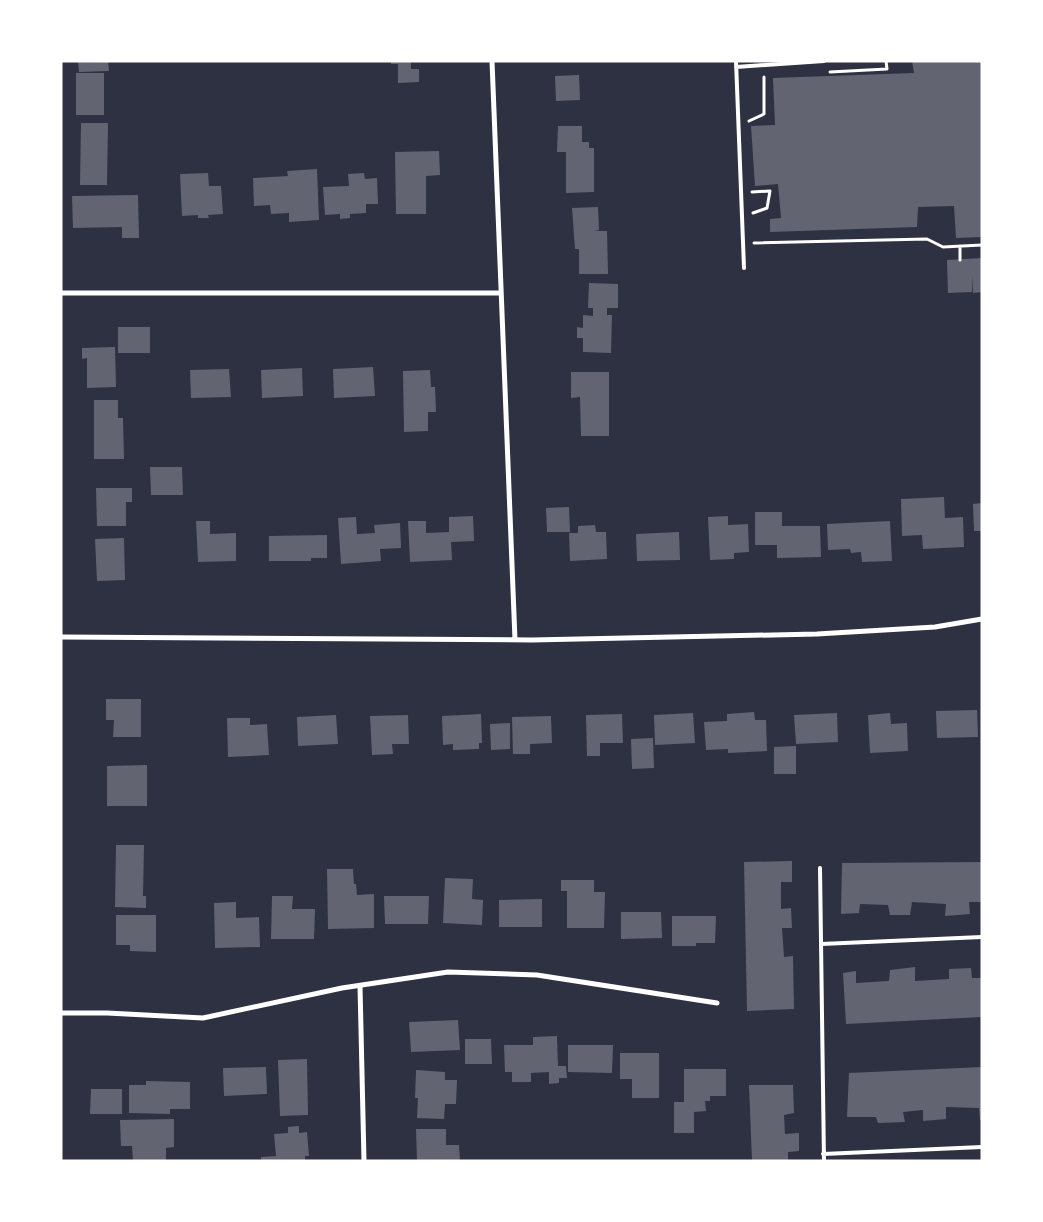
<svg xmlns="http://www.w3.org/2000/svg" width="1043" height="1222" font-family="Montserrat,sans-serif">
  <rect width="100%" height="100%" fill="#2d3142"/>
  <path fill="#626471" d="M 78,61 L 108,61 L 109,71 L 79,72 Z
    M 391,61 L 411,61 L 411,69 L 419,69 L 419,82 L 398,83 L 398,64 L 391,64 Z
    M 912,61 L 982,61 L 982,237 L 956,238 L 954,206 L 918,207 L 917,227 L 770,232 L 770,219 L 781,218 L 778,184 L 755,186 L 751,126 L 775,125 L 773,78 L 914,73 Z
    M 76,73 L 104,73 L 104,115 L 76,115 Z
    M 579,75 L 580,100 L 556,101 L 555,76 Z
    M 81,123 L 108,123 L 107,185 L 80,185 Z
    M 558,126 L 582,126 L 582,142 L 589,142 L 589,148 L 594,148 L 594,192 L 566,193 L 566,152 L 557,152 Z
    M 439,151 L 440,175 L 426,176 L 426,214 L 396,214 L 395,152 Z
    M 317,169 L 319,220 L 289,222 L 289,213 L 271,214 L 270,205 L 254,206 L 253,178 L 288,176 L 287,171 Z
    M 208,173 L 209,186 L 221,186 L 223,214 L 208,215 L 209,218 L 198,218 L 198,215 L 182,216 L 180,174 Z
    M 364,173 L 365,179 L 377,178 L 378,204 L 366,204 L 366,213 L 350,214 L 350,218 L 340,219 L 340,214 L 325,215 L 323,187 L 349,186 L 348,174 Z
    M 138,195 L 139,238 L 122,238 L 122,227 L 73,228 L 72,196 Z
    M 598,207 L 599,230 L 594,231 L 607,231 L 608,274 L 579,274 L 579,249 L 575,249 L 572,208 Z
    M 982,258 L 982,292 L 973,293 L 972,275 L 972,292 L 948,293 L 947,260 Z
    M 589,283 L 618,284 L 618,308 L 607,308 L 607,315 L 612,315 L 611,353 L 583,352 L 583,338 L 577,338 L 577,327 L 583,328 L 583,315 L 593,316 L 593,308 L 588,308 Z
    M 118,327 L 150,327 L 150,353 L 118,353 Z
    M 115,347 L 116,387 L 87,388 L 87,358 L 82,359 L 82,348 Z
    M 373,367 L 375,396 L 334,398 L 333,369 Z
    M 302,368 L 303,396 L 262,398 L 261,370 Z
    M 229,369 L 231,397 L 191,398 L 190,370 Z
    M 430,370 L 431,387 L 435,387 L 436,412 L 428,412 L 428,431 L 404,432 L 403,371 Z
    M 571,372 L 609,372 L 609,436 L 581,436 L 580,397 L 571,398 Z
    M 94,400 L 118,400 L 118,418 L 123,418 L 124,459 L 94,459 Z
    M 150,467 L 182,467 L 183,495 L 151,495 Z
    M 96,488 L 132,488 L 132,502 L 126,502 L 126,526 L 97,526 Z
    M 944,497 L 945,518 L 963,517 L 964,547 L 923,549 L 922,535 L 902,536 L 901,499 Z
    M 982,503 L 982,531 L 974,531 L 973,504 Z
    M 569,507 L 570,532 L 547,532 L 546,508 Z
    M 755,512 L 782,512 L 782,526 L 820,526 L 821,557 L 777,558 L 777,545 L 755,545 Z
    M 473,516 L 474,541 L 451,542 L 452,560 L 410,562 L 408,521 L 426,521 L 426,533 L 449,532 L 449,517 Z
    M 728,516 L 728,525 L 748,524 L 749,552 L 734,553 L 734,559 L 710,560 L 708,517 Z
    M 356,517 L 357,534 L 375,533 L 374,525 L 400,523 L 401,548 L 380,549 L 381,561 L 341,564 L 338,518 Z
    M 196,521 L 210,521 L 210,534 L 236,533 L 236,561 L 198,562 Z
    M 890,521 L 892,561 L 862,562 L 861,552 L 851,553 L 850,549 L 828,550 L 827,524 Z
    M 595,525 L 596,532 L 606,532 L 607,559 L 570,561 L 569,533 L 578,533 L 578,526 Z
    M 679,532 L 680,560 L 637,561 L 636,534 Z
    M 327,535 L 327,558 L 311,558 L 311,561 L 269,561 L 269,536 Z
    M 124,538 L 125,580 L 97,581 L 95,539 Z
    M 106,699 L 141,699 L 141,737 L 113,737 L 114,720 L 106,720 Z
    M 977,710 L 978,737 L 937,738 L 936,711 Z
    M 754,712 L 755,720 L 766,720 L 767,751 L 728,753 L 728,749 L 706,750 L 704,722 L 727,721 L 727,714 Z
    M 693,713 L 695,743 L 655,745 L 654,715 Z
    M 837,713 L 838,742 L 796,744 L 794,715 Z
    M 890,713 L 891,724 L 907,723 L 908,751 L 870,753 L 868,715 Z
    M 481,714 L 482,743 L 479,743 L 479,749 L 453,750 L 453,744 L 443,745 L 442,716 Z
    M 622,714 L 623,743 L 600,743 L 600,756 L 587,756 L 586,715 Z
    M 336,715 L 338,744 L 298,746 L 297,717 Z
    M 408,715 L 409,744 L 392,744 L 393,754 L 372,755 L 370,716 Z
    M 551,716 L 552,743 L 530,744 L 530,754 L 513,754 L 512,717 Z
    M 227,718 L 250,718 L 250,725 L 267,724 L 269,755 L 228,757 Z
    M 510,723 L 510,749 L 491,750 L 490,724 Z
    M 653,738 L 654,768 L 632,769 L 631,739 Z
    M 796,746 L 796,774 L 774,774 L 774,747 Z
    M 147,765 L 147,806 L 107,806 L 107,766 Z
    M 116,845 L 144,845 L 143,896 L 146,896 L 146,908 L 115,907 Z
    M 792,861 L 792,882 L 781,882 L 781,909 L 791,908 L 792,928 L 782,928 L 784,957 L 793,956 L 794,1009 L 747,1011 L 744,862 Z
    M 982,862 L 982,902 L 969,902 L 970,914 L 945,916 L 946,904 L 912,902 L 910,915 L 890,915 L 888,905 L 860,904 L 859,913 L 841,914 L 842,863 Z
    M 327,869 L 353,869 L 354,884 L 356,884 L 357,895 L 374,894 L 374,928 L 328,929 Z
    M 445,878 L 473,879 L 472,899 L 483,900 L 482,925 L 443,923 Z
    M 561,880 L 594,880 L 594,892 L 605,892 L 604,928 L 567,928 L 567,891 L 561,891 Z
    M 272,896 L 293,896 L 292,909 L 315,909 L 314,939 L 271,939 Z
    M 384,896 L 429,896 L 428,924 L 385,924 Z
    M 542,899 L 542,927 L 499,927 L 499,900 Z
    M 236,902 L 236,918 L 259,917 L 260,947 L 215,948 L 214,903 Z
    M 621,912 L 661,912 L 662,938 L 621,939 Z
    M 116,915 L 156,915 L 156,952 L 130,951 L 130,945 L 116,945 Z
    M 672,916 L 716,916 L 715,943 L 696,943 L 696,946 L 672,946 Z
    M 915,967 L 915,981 L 949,979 L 949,969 L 971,968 L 972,978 L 982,978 L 982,1017 L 846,1024 L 843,973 L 856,971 L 856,983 L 889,981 L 890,970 Z
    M 458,1020 L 460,1050 L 411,1052 L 409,1022 Z
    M 557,1036 L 558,1066 L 566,1066 L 567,1078 L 559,1078 L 559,1083 L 549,1084 L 549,1072 L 531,1073 L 531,1082 L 512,1082 L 512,1072 L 505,1072 L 504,1045 L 533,1045 L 533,1037 Z
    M 465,1039 L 491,1039 L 492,1064 L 465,1064 Z
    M 568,1045 L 613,1045 L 612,1073 L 568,1072 Z
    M 620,1053 L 659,1053 L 659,1098 L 632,1098 L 632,1079 L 620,1079 Z
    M 307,1059 L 308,1115 L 280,1116 L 278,1060 Z
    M 266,1067 L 267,1094 L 224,1096 L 223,1068 Z
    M 982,1067 L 982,1120 L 980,1120 L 979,1108 L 946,1107 L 946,1119 L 923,1121 L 923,1110 L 903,1112 L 905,1122 L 878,1123 L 876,1117 L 847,1117 L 849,1073 Z
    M 684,1069 L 726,1069 L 726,1096 L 710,1096 L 710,1101 L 705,1101 L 706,1111 L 694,1112 L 694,1133 L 674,1133 L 674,1102 L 684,1102 Z
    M 416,1070 L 445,1072 L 445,1080 L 457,1080 L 456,1104 L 445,1104 L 444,1119 L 417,1118 L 418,1098 L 415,1098 Z
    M 146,1081 L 190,1082 L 190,1109 L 170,1109 L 170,1114 L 129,1113 L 129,1085 L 146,1085 Z
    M 749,1085 L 793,1085 L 794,1113 L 784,1115 L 785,1134 L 799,1133 L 799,1151 L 788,1152 L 788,1161 L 752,1161 Z
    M 91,1089 L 122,1089 L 122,1114 L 90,1114 Z
    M 174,1119 L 174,1147 L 166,1148 L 166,1161 L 133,1161 L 132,1146 L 121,1146 L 120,1120 Z
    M 299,1126 L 299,1133 L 307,1132 L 309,1156 L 305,1156 L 305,1161 L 261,1161 L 261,1157 L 276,1156 L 274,1134 L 288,1133 L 288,1127 Z
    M 416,1129 L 446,1129 L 446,1145 L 459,1145 L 460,1161 L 417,1161 Z"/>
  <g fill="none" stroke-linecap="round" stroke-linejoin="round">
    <path stroke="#fff" stroke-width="3" d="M 830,72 L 887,69 L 886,61
      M 749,121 L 764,114 L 764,77
      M 752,192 L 770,191 L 767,208 L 753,213
      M 754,243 L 927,239 L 943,247 L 982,245
      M 960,246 L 960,260"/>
    <path stroke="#fff" stroke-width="4" d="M 736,61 L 744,268
      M 736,67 L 824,61
      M 820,868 L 824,1161
      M 821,944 L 982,937
      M 823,1154 L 982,1147"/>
    <path stroke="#fff" stroke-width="5" d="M 492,61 L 515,640
      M 61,293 L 501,293
      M 61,637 L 532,640 L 817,634 L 935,627 L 982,619
      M 360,986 L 364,1161
      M 61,1013 L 107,1013 L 203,1018 L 342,988 L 448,972 L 537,975 L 717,1003"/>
  </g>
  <rect width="1043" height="1222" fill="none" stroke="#ffffff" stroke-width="125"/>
</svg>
